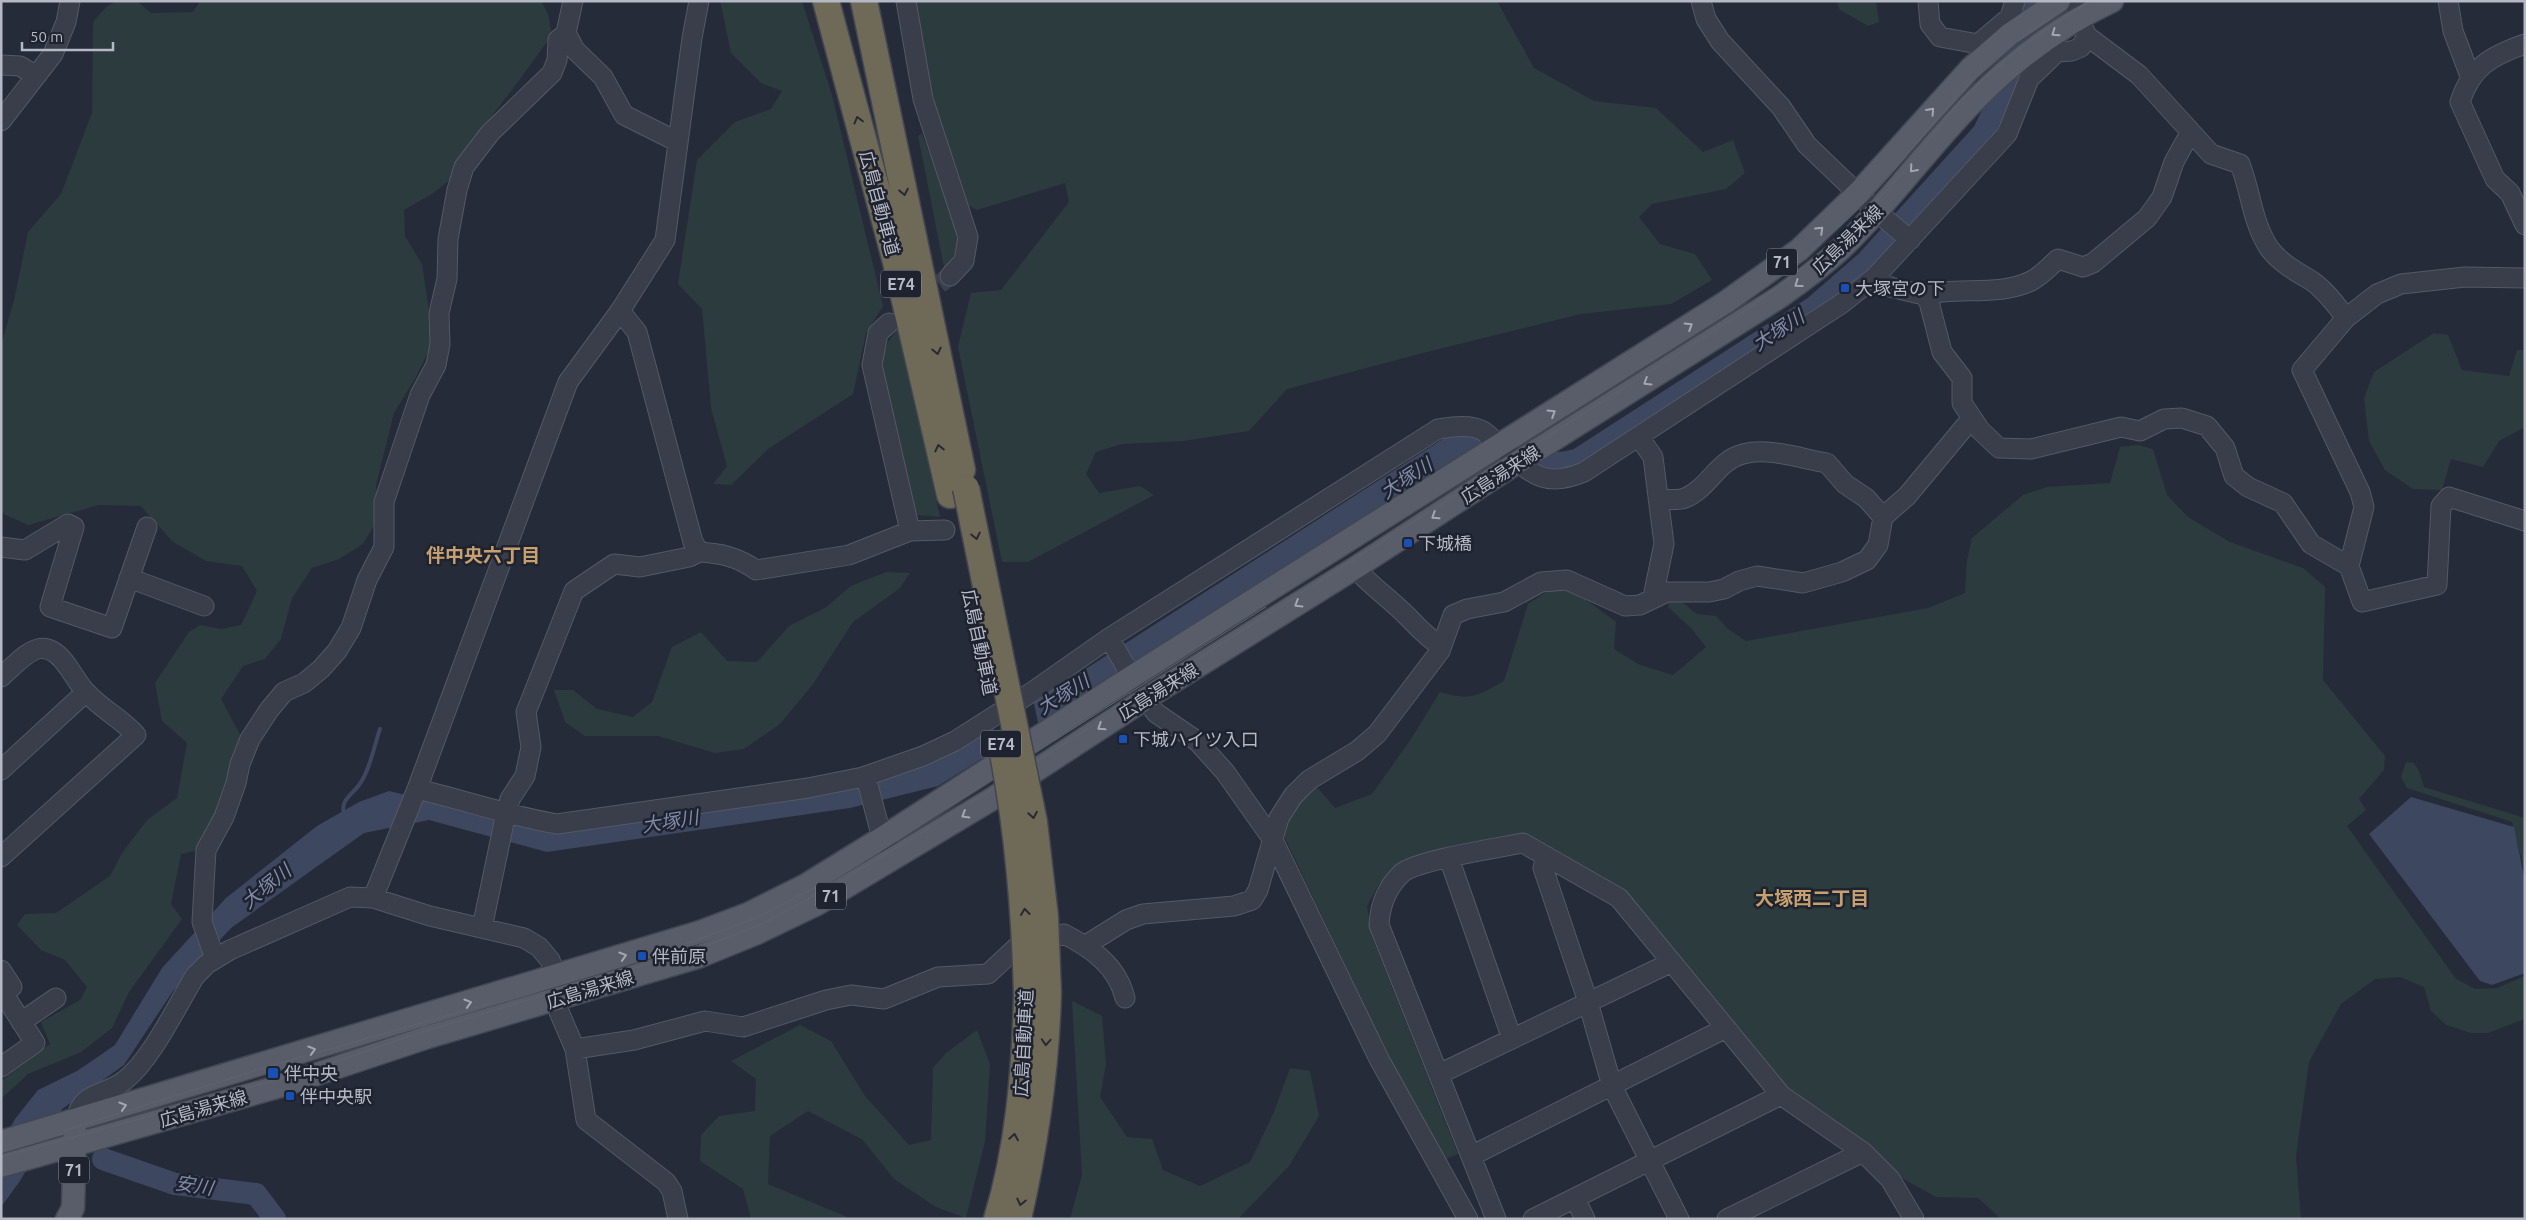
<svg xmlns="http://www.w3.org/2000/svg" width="2526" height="1220" font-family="Ubuntu,'Noto Sans JP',sans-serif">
  <rect width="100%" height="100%" fill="#262b39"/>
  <path fill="#2c3b3e" d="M 118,1 L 137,1 L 151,13 L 193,12 L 200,1 L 541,1 L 548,14 L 552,35 L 512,90 L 468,146 L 451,179 L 432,194 L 404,210 L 405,236 L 422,264 L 428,304 L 430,348 L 416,377 L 394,413 L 376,485 L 376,522 L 363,544 L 339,559 L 312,568 L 292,598 L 281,639 L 265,659 L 243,666 L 221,699 L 243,740 L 203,849 L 181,854 L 171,904 L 182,919 L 129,992 L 112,1028 L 81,1052 L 28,1074 L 1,1099 L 1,1081 L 50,1044 L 41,1022 L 80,1000 L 87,987 L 65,960 L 41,950 L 17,925 L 25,914 L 56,913 L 110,876 L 122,853 L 147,820 L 177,798 L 187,743 L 162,721 L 155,683 L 189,632 L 200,625 L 221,629 L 241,625 L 257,591 L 242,566 L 206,561 L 173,542 L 141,506 L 99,505 L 28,525 L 4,514 L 1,509 L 1,345 L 14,300 L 28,232 L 61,194 L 92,113 L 93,22 L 107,6 Z
    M 720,1 L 802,1 L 832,95 L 883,306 L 866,333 L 853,394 L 768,449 L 731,485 L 713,484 L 727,466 L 711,408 L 702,309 L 678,284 L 697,160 L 735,122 L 771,109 L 782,91 L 761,83 L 731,53 Z
    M 914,1 L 1497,1 L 1534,68 L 1594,101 L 1656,108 L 1703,152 L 1733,140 L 1745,173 L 1726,189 L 1652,204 L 1639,217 L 1660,244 L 1695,254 L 1712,280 L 1671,304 L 1581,314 L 1423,353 L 1287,389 L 1249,431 L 1183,441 L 1122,444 L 1096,452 L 1086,474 L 1099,493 L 1140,486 L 1154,495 L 1028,562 L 1002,562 L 958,347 L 971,293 L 1001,290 L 1069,202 L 1065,183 L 977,210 L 962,202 L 929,101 Z
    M 1836,1 L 1876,1 L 1879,22 L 1868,26 L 1840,10 Z
    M 922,133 L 959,234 L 957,258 L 945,272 L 918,136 Z
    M 898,328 L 940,517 L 915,515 L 879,367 L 888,342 Z
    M 2434,333 L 2448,335 L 2462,370 L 2509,376 L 2517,350 L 2525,350 L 2525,427 L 2499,441 L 2483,467 L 2451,459 L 2442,490 L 2413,489 L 2385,470 L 2369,441 L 2364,398 L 2374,372 Z
    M 2138,445 L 2153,449 L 2167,495 L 2188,517 L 2230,542 L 2303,568 L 2325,587 L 2323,680 L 2385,756 L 2384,770 L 2359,799 L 2366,810 L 2347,826 L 2456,979 L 2475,989 L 2497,988 L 2525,976 L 2525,1019 L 2488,1033 L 2471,1033 L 2446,1025 L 2431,1011 L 2424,987 L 2400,977 L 2375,979 L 2341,1004 L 2309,1062 L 2296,1156 L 2301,1219 L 2001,1219 L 1978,1198 L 1936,1197 L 1898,1176 L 1786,1091 L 1624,895 L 1523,837 L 1424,853 L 1399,866 L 1379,884 L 1367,906 L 1372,937 L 1458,1154 L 1444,1160 L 1401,1082 L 1282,832 L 1299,801 L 1316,786 L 1335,808 L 1372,794 L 1411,739 L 1440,692 C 1470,701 1478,696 1504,681 L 1528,604 L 1548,591 L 1570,588 L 1616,622 L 1614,649 L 1640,665 L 1673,675 L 1706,647 L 1692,629 L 1668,607 L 1669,602 L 1681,601 L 1697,614 L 1716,616 L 1728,629 L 1746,641 L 1928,608 L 1965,593 L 1967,560 L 1972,538 L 2023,495 L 2047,487 L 2110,483 L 2120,447 Z
    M 886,572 L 910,573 L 900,588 L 853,622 L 813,684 L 780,724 L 744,749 L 715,753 L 658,736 L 585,736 L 565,722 L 554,690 L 573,690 L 597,709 L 633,717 L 652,702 L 672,647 L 701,632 L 727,661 L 757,662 L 789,626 L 825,608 L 851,586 Z
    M 2406,762 L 2414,763 L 2419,771 L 2424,787 L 2525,818 L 2525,872 L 2512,822 L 2407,788 L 2401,777 Z
    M 1072,1001 L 1102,1016 L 1106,1064 L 1100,1097 L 1127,1137 L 1152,1139 L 1163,1170 L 1200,1186 L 1250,1162 L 1274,1112 L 1290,1068 L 1310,1071 L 1319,1116 L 1289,1166 L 1238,1219 L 1070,1219 L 1082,1175 Z
    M 800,1025 L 831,1041 L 865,1096 L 909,1145 L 931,1140 L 933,1068 L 946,1053 L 977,1030 L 990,1064 L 985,1141 L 966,1218 L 936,1207 L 894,1179 L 863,1140 L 808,1111 L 770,1136 L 768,1184 L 852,1219 L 751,1219 L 743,1189 L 700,1161 L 701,1135 L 719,1116 L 755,1111 L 756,1079 L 731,1061 Z"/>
  <path fill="#3e4760" d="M 1446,437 L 1474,437 L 1453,465 L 938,786 L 850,808 L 547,852 L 429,820 L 364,833 L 231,928 L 173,991 L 124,1065 L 62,1109 L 20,1181 L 1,1207 L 1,1144 L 15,1119 L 38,1090 L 77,1071 L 115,1045 L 162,968 L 226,898 L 317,826 L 359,802 L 389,791 L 473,811 L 535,830 L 565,830 L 848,790 L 950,752 L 1070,679 Z
    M 2411,797 L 2514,827 L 2525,881 L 2525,973 L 2492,985 L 2480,981 L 2369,834 Z"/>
  <path fill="#262b39" d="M 1033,699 L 1039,727 L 998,752 L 992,723 Z"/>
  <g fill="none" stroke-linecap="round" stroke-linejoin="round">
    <path stroke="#3e4760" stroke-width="4" d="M 344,814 C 340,800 352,795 359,785 C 370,770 374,746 380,729"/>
    <path stroke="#3e4760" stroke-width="22" d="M 1438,457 C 1469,437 1521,461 1557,463 C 1564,463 1570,461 1577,460 L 1814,307 L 1867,261 L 1983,133 L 1998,103 L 2033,1
      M 103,1159 L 175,1184 L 256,1194 L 275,1219"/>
    <path stroke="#3b404e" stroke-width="19" stroke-dasharray="19 9" stroke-linecap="butt" d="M 917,301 L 950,276"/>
    <g stroke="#545965" stroke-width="21">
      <path id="minor" d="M 573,1 L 566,33 L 575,50 L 603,77 L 624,115 L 678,142
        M 906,1 L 923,99 L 968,237 L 964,261 L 950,276
        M 1701,1 L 1706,19 L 1720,41 L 1781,107 L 1807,145 L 1876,211 L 1910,240
        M 1928,1 L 1930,24 L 1940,37 L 1978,44 L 2010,17 L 2015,1
        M 2448,1 L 2453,31 L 2470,76
        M 2087,36 L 2139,75 L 2211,154 L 2240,164 C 2251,192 2252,222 2269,248 C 2280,263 2297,272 2312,281 C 2326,291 2336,305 2346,318
        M 2525,44 C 2491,56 2471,67 2460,102 L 2495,179 L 2510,193 L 2525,225
        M 1,65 L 20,66 L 36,76
        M 1,121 L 53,54 L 66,22 L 70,1
        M 1875,277 L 1890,287 L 1924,295 L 1929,302 L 1942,352 L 1962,378 L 1962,403 L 1980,430 L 1999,448 L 2031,449 L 2121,427 L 2140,431 L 2164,419 L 2182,418 L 2207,426 L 2225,448 L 2234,476 L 2248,487 L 2283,503 L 2311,544 L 2349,566 L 2362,602 L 2437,585 L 2441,506 L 2449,497 L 2525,521
        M 1924,295 C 1958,286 1999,297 2031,281 C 2041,276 2050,266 2058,259 L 2083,267 L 2093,263 L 2147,218 L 2162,197 L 2174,162 L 2190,133
        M 620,311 L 637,332 L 693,542 L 699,552 C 720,553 738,557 756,570 L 849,555 L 910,531 L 945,530
        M 889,323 L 878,333 L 872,365 L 910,531
        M 1639,437 L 1653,457 L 1664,544 L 1654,592 L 1656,597
        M 1658,499 C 1666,499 1678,501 1685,498 C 1708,489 1718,460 1743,454 C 1769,447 1802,459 1827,463 L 1845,484 L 1866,498 L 1883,517
        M 1,547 L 25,550 L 68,524 L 74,527 L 50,607 L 112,628 L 147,527
        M 2349,566 L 2364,507 L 2360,492 L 2302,370 L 2346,318 L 2377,294 L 2401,284 L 2465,277 L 2525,278
        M 1355,568 C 1371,586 1390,599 1407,616 C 1418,627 1427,638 1441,646
        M 129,578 L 204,606
        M 1109,638 L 1145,699 L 1156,713 L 1197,741 L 1225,772 L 1273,840 L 1379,1059 L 1468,1219
        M 1,677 C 25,656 43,630 68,667 C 74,675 79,685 86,692 C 101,709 121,718 136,735 L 1,857
        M 1,770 L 86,692
        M 863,777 L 867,781 L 882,838 L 890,849
        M 417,789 C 464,800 509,816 557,824 L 808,788 L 863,777 L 923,756 L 955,741 L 1032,692 L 1109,638 L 1438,429 C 1452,427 1470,424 1483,431 C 1488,434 1493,440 1498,444 C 1529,471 1541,490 1584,472 L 1841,304 L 1875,277 L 2007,134 L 2029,79 L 2057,52 L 2072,51 L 2081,47 L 2087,36 L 2078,17 L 2075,1
        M 1546,856 L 1543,868 L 1588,1002 L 1612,1086 L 1679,1219
        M 1449,858 L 1512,1039
        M 373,898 L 417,789 L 568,382 L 620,311 L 665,240 L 692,38 L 699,1
        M 482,928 L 506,813 L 510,799 L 525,776 L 531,747 L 526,712 L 574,591 L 614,564 L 640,567 L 689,557 L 699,552
        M 1086,945 L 1126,920 L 1143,914 L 1234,906 L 1252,900 L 1258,890 L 1279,818 L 1293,796 L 1309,780 L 1357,751 L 1377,734 L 1440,651 L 1453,615 L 1467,609 L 1504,602 L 1541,582 L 1567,580 L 1625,606 L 1640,605 L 1667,592 L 1709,592 L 1724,589 L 1739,581 L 1757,576 L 1803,583 L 1842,572 L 1867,560 L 1878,545 L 1883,517 L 1907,496 L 1972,418
        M 215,958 L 202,922 L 206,850 L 224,817 L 236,783 L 240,764 L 250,739 L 269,710 L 284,692 L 304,683 L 321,669 L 337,651 L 351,628 L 367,580 L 384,547 L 384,502 L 420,395 L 436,365 L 440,344 L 439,313 L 447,279 L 448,239 L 457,190 L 464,167 L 490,133 L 552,73 L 557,60 L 558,40 L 566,33
        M 1,970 L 12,987 L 1,994
        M 21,1022 L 56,998
        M 575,1049 L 634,1040 L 705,1021 L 743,1027 L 826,1000 L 851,995 L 884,999 L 938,977 L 988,974 L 1018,946 L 1064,934 C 1093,949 1117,966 1125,998
        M 1,1067 L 35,1043 L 3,993
        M 1439,1074 L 1672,962
        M 76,1120 C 81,1091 104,1096 124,1081 C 152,1059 176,1007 195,976 L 207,964 L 230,950 L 350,897 L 373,898 L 430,916 L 524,938 L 539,947 L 550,960 L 556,977 L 554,1000 L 575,1049 L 586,1120 L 666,1182 L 672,1191 L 678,1219
        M 1471,1156 L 1726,1028
        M 1575,1198 L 1585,1219
        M 1496,1219 L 1379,925 C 1380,905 1387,887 1402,873 C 1418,860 1498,848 1523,843 L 1619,898 L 1781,1095 L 1863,1152 L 1890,1179 L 1914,1219
        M 1533,1219 L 1781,1095
        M 1727,1219 L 1863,1152"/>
    </g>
    <g stroke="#424753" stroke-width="25">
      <path id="major" d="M 1,1142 L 700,932 L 748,914 L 806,885 L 882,838 L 1133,676 L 1726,302 L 1799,250 L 1859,192 L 1970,69 L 2010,34 L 2059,1
        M 1,1166 L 284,1085 L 428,1037 L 698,957 L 757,933 L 817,904 L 992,799 L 1145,699 L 1355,568 L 1518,462 L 1781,296 C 1803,280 1826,264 1846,244 C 1891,200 1928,148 1972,103 C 2013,61 2059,26 2112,1
        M 67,1219 L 73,1208 L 75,1131"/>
    </g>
    <g stroke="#424652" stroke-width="29">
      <path id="highway" d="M 826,1 L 896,262 L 950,495
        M 864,1 L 962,470
        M 997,1219 C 1019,1147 1025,1070 1027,995
        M 1018,1219 C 1035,1144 1046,1070 1048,993"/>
    </g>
    <use href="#minor" stroke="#393e4a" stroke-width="19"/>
    <use href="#major" stroke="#585d69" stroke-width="22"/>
    <use href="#highway" stroke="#6f6957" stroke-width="26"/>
    <path stroke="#5e6372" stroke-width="1" d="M 2018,41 L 2065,8
      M 1804,257 C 1831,234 1859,210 1883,183 C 1916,146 1945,105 1982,71
      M 947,808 L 1266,607
      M 667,951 L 756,918 L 818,886
      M 63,1131 L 270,1066 L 492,1003
      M 1,1157 L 172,1110 L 326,1065 L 419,1033 L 703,947 L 760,925 L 838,883 L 993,789 L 1740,314 C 1793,278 1842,237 1887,190 C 1915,161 1937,126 1965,97 C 2003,59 2045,28 2091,1"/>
    <g stroke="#424652" stroke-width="29" stroke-linecap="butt">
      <path id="highway-bridge" d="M 966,488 L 1034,822 L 1045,917 L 1048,993
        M 1002,748 C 1018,830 1025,912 1027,995"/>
    </g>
    <use href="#highway-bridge" stroke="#6f6957" stroke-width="26"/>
  </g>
  <defs><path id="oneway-chevron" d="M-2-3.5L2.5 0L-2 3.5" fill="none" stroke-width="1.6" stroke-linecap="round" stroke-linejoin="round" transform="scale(1.25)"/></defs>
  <g stroke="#a2a7b3">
    <use href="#oneway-chevron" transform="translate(2055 33) rotate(145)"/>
    <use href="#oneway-chevron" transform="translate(1931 111) rotate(-48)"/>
    <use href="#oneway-chevron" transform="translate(1913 169) rotate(131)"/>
    <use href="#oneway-chevron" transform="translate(1820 230) rotate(-44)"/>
    <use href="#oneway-chevron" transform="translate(1798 284) rotate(144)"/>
    <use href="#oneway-chevron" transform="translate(1689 326) rotate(-32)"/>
    <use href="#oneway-chevron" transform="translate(1647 382) rotate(148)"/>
    <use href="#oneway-chevron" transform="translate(1552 413) rotate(-32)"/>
    <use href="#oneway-chevron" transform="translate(1435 516) rotate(147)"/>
    <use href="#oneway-chevron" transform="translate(1298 604) rotate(148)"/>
    <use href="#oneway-chevron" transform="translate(1101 727) rotate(147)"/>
    <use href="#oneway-chevron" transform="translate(965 815) rotate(149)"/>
    <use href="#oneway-chevron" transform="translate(623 956) rotate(-17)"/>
    <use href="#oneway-chevron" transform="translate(468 1003) rotate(-17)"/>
    <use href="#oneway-chevron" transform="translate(312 1050) rotate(-17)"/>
    <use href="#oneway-chevron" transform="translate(123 1106) rotate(-17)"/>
  </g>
  <g stroke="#272a33">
    <use href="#oneway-chevron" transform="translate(858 120) rotate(-105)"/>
    <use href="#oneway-chevron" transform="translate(904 192) rotate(79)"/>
    <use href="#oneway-chevron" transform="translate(937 351) rotate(78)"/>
    <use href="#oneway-chevron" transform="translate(939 448) rotate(-103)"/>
    <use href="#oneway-chevron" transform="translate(976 536) rotate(78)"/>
    <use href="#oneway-chevron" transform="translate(1033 815) rotate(80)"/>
    <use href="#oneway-chevron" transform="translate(1025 912) rotate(-96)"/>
    <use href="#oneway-chevron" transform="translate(1046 1042) rotate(94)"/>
    <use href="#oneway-chevron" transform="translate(1014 1137) rotate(-81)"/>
    <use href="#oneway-chevron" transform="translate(1021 1202) rotate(103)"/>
  </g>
  <g fill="#1a4fb4" stroke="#1f232f" stroke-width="2">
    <rect x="1840" y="283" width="10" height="10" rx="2.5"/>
    <rect x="1403" y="538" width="10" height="10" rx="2.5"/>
    <rect x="1118" y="734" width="10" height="10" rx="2.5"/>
    <rect x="637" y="951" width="10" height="10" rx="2.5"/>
    <rect x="267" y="1067" width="12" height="12" rx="2.5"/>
    <rect x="285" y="1091" width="10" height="10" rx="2.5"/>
  </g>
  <g text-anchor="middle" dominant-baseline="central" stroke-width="5" stroke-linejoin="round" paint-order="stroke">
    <g fill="#1f232f" stroke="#888c98" stroke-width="1">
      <rect x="1767" y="248.5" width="30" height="27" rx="4"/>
      <rect x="881" y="270.5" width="40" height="27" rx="4"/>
      <rect x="981" y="730.5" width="40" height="27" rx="4"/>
      <rect x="816" y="882.5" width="30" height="27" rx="4"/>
      <rect x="59" y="1156.5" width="30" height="27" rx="4"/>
    </g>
    <g font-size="16" font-weight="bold" fill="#b5b9c5">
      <text x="1782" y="262">71</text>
      <text x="901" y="284">E74</text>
      <text x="1001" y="744">E74</text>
      <text x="831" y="896">71</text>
      <text x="74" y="1170">71</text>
    </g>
    <g font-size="18" fill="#b5b9c5" stroke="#1f232f">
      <text transform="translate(880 203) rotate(75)">広島自動車道</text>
      <text transform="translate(1847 239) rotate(-44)">広島湯来線</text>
      <text transform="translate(1500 474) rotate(-33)">広島湯来線</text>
      <text transform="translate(980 642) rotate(78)">広島自動車道</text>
      <text transform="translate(1158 691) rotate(-32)">広島湯来線</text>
      <text transform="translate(590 989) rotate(-17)">広島湯来線</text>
      <text transform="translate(1023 1043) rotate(-87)">広島自動車道</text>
      <text transform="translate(203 1108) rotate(-16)">広島湯来線</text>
    </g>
    <g font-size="18" fill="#b5b9c5" stroke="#1f232f" text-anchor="start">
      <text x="1855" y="288">大塚宮の下</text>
      <text x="1418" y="543">下城橋</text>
      <text x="1133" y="739">下城ハイツ入口</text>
      <text x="652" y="956">伴前原</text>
      <text x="284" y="1073">伴中央</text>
      <text x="300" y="1096">伴中央駅</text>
    </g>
    <g font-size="19" font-style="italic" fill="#808caa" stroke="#1f232f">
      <text transform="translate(1778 330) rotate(-33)">大塚川</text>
      <text transform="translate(1406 478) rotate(-33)">大塚川</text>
      <text transform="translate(1063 694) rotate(-32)">大塚川</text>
      <text transform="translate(670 821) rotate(-9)">大塚川</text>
      <text transform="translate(266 886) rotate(-39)">大塚川</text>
      <text transform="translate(194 1185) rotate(9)">安川</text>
    </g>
    <g font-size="19" font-weight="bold" fill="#c6a16f" stroke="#1f232f">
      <text x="483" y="555">伴中央六丁目</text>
      <text x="1812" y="898">大塚西二丁目</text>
    </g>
  </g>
  <rect width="2526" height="1220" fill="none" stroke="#b5b9c5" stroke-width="5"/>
  <path d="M22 42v8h91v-8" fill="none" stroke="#b5b9c5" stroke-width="2.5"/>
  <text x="30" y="42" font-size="15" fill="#b5b9c5" stroke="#1f232f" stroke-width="4" paint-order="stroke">50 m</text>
</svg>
